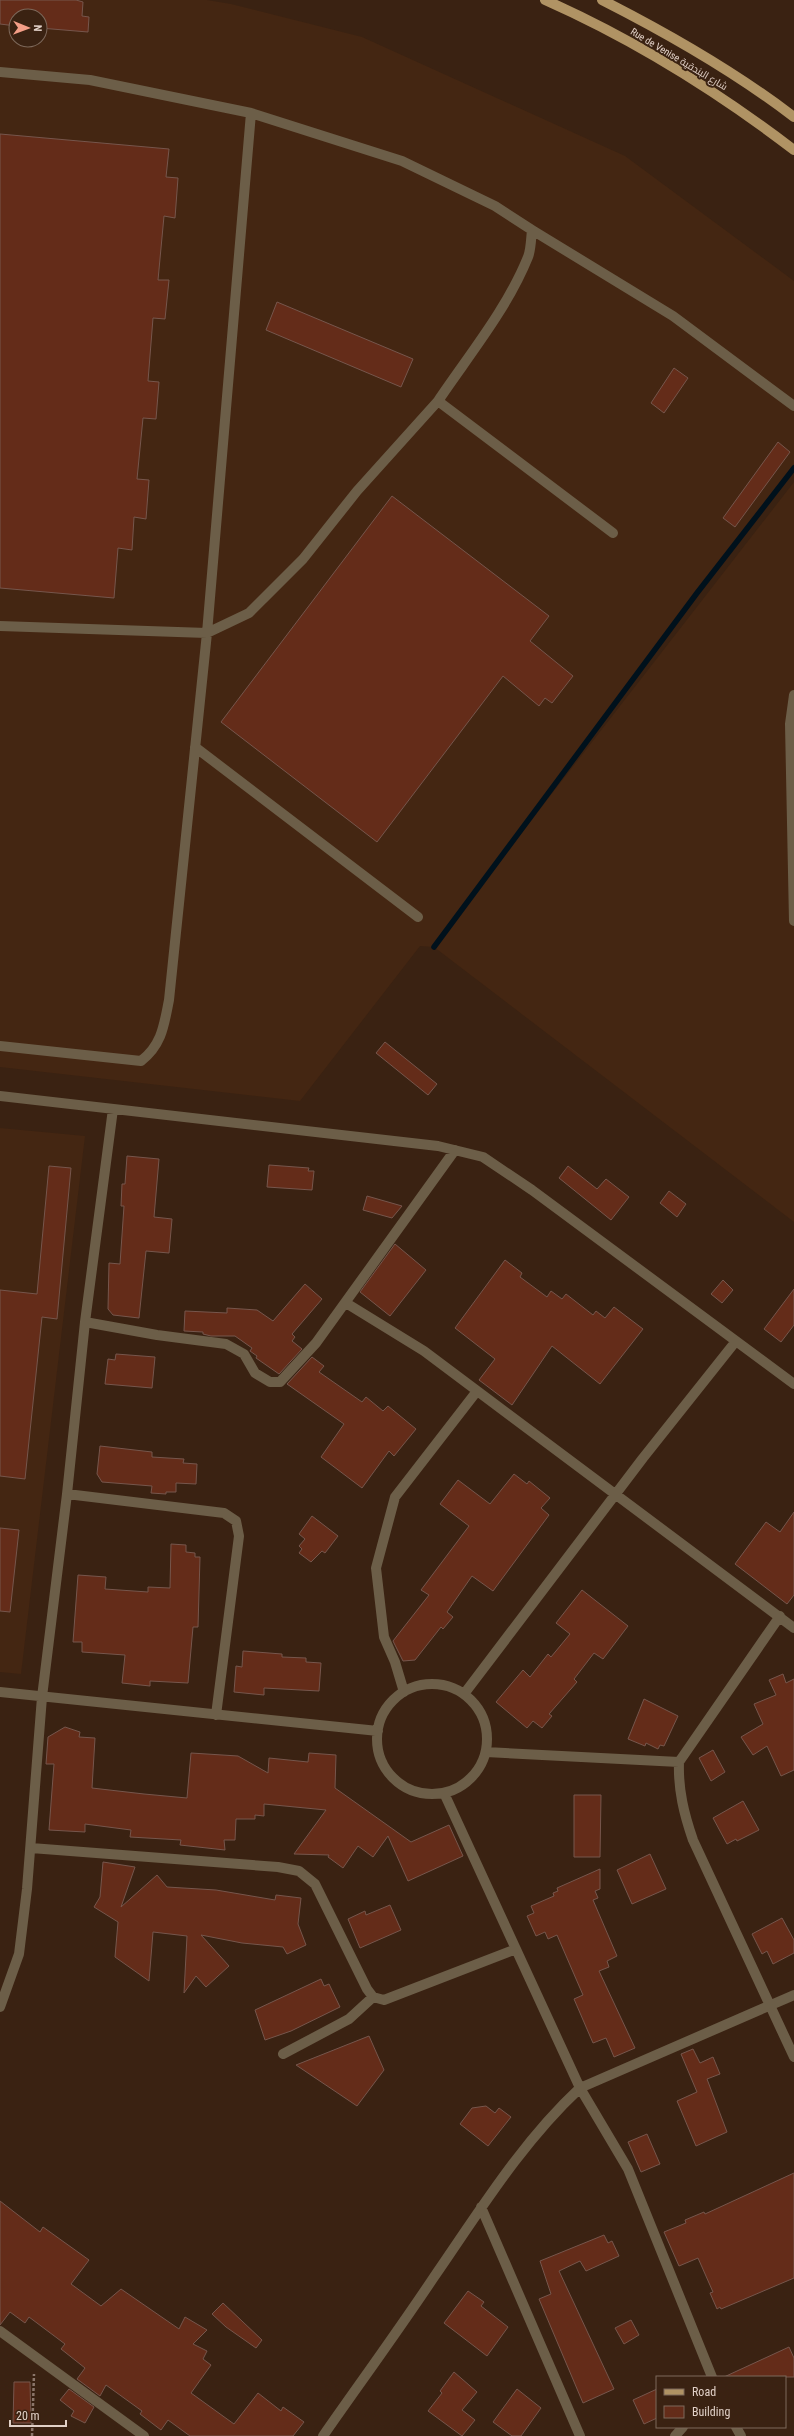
<svg xmlns="http://www.w3.org/2000/svg" width="794" height="2436" font-family="'Roboto Condensed',Cairo,sans-serif">
  <rect width="100%" height="100%" fill="#3a2212"/>
  <path fill="#442612" fill-rule="evenodd" d="M 0,0 L 207,0 L 231,4 L 362,37 L 625,156 L 794,281 L 794,464 L 453,921 L 794,482 L 794,1222 L 434,947 L 420,946 L 300,1101 L 0,1067 ZM 16,16 L 40,16 L 40,40 L 16,40 Z
    M 0,1128 L 85,1136 L 21,1674 L 0,1672 Z"/>
  <g fill="none" stroke-linecap="round" stroke-linejoin="round">
    <path stroke="#00111c" stroke-width="5.5" d="M 434,947 L 697,593 L 794,468"/>
  </g>
  <path fill="#642c19" stroke="#76564c" d="M 0,0 L 76,0 L 83,2 L 82,16 L 89,17 L 88,32 L 40,28 L 40,16 L 16,16 L 16,26 L 0,24 Z
    M 0,134 L 169,149 L 166,177 L 178,178 L 175,218 L 164,216 L 158,280 L 169,280 L 165,319 L 153,318 L 148,381 L 159,382 L 156,419 L 143,418 L 137,479 L 149,480 L 146,519 L 134,517 L 132,550 L 118,548 L 114,598 L 0,588 Z
    M 277,302 L 413,359 L 401,387 L 266,330 Z
    M 674,368 L 688,378 L 664,413 L 651,403 Z
    M 778,442 L 790,452 L 735,527 L 723,518 Z
    M 392,496 L 549,616 L 530,641 L 573,676 L 552,703 L 545,698 L 539,706 L 503,676 L 377,842 L 221,722 Z
    M 385,1042 L 437,1084 L 428,1095 L 376,1053 Z
    M 127,1156 L 159,1159 L 154,1217 L 172,1219 L 169,1253 L 146,1251 L 139,1318 L 113,1315 L 108,1309 L 109,1263 L 120,1264 L 124,1206 L 121,1206 L 122,1184 L 125,1184 Z
    M 269,1165 L 309,1168 L 308,1171 L 314,1171 L 312,1190 L 267,1187 Z
    M 49,1166 L 71,1168 L 57,1319 L 42,1317 L 25,1479 L 0,1476 L 0,1290 L 37,1294 Z
    M 568,1166 L 597,1189 L 606,1179 L 629,1197 L 611,1220 L 559,1178 Z
    M 669,1191 L 686,1204 L 677,1217 L 660,1203 Z
    M 367,1196 L 402,1206 L 392,1218 L 363,1210 Z
    M 395,1244 L 426,1270 L 390,1316 L 360,1292 Z
    M 505,1260 L 522,1273 L 520,1277 L 547,1297 L 551,1291 L 562,1299 L 566,1294 L 593,1315 L 596,1311 L 605,1318 L 614,1307 L 643,1329 L 600,1384 L 552,1346 L 512,1405 L 479,1380 L 495,1359 L 455,1328 Z
    M 723,1280 L 733,1290 L 722,1303 L 711,1294 Z
    M 305,1284 L 322,1299 L 292,1334 L 295,1337 L 292,1341 L 302,1349 L 279,1374 L 256,1358 L 257,1356 L 250,1351 L 252,1348 L 235,1336 L 211,1336 L 203,1334 L 203,1332 L 184,1331 L 185,1311 L 227,1313 L 227,1308 L 257,1310 L 273,1321 Z
    M 794,1289 L 794,1325 L 781,1342 L 764,1329 Z
    M 116,1354 L 155,1357 L 152,1388 L 105,1384 L 108,1359 L 115,1360 Z
    M 312,1357 L 324,1366 L 319,1372 L 362,1402 L 366,1397 L 383,1411 L 388,1406 L 416,1429 L 394,1456 L 389,1451 L 362,1488 L 321,1457 L 344,1424 L 287,1384 Z
    M 100,1446 L 152,1452 L 152,1457 L 184,1459 L 183,1463 L 197,1464 L 196,1484 L 176,1483 L 176,1492 L 166,1492 L 166,1494 L 151,1493 L 152,1486 L 102,1482 L 97,1474 Z
    M 514,1474 L 527,1484 L 529,1481 L 550,1498 L 541,1508 L 549,1515 L 493,1591 L 472,1576 L 447,1612 L 453,1617 L 443,1629 L 441,1627 L 415,1660 L 403,1661 L 393,1641 L 429,1595 L 421,1590 L 469,1526 L 440,1504 L 458,1480 L 490,1504 Z
    M 794,1512 L 794,1595 L 787,1604 L 735,1564 L 766,1522 L 780,1532 Z
    M 312,1516 L 338,1536 L 325,1553 L 322,1551 L 311,1562 L 299,1553 L 302,1549 L 299,1546 L 305,1539 L 299,1534 Z
    M 0,1528 L 19,1530 L 10,1612 L 0,1611 Z
    M 171,1544 L 186,1545 L 186,1552 L 195,1553 L 195,1557 L 200,1557 L 198,1627 L 193,1627 L 188,1683 L 150,1681 L 150,1686 L 122,1683 L 125,1655 L 82,1652 L 82,1642 L 73,1642 L 78,1575 L 106,1577 L 105,1589 L 148,1592 L 148,1587 L 170,1588 Z
    M 582,1590 L 628,1626 L 603,1659 L 594,1653 L 574,1679 L 577,1682 L 549,1714 L 552,1716 L 542,1728 L 533,1721 L 527,1728 L 496,1702 L 523,1670 L 530,1677 L 548,1654 L 551,1657 L 570,1634 L 556,1623 Z
    M 243,1651 L 282,1654 L 282,1657 L 306,1658 L 306,1662 L 321,1663 L 319,1691 L 264,1688 L 264,1695 L 234,1692 L 236,1666 L 242,1667 Z
    M 783,1674 L 786,1683 L 794,1679 L 794,1770 L 781,1776 L 767,1746 L 753,1755 L 741,1737 L 763,1724 L 754,1704 L 776,1695 L 769,1680 Z
    M 644,1699 L 678,1716 L 664,1746 L 660,1745 L 658,1749 L 646,1743 L 645,1746 L 628,1739 Z
    M 65,1727 L 80,1732 L 79,1737 L 95,1738 L 92,1788 L 144,1794 L 187,1798 L 191,1753 L 238,1756 L 268,1773 L 269,1758 L 308,1762 L 309,1753 L 336,1755 L 335,1788 L 411,1842 L 449,1825 L 463,1856 L 408,1881 L 388,1836 L 373,1857 L 358,1846 L 343,1868 L 328,1857 L 329,1855 L 294,1854 L 326,1810 L 264,1804 L 264,1816 L 255,1815 L 255,1819 L 236,1819 L 235,1840 L 224,1840 L 225,1850 L 180,1845 L 181,1840 L 130,1837 L 131,1830 L 85,1824 L 85,1832 L 49,1830 L 54,1764 L 46,1764 L 48,1737 Z
    M 713,1750 L 725,1772 L 711,1781 L 699,1758 Z
    M 574,1795 L 601,1795 L 600,1857 L 574,1857 Z
    M 743,1801 L 759,1830 L 737,1841 L 736,1839 L 727,1844 L 713,1818 Z
    M 650,1854 L 666,1889 L 632,1904 L 617,1870 Z
    M 103,1862 L 135,1867 L 121,1907 L 157,1875 L 167,1887 L 216,1890 L 275,1900 L 276,1895 L 301,1898 L 298,1924 L 306,1945 L 287,1954 L 283,1947 L 242,1943 L 201,1935 L 229,1966 L 206,1987 L 196,1976 L 184,1993 L 187,1936 L 153,1932 L 149,1981 L 115,1957 L 118,1922 L 94,1907 L 100,1897 Z
    M 600,1869 L 600,1889 L 595,1891 L 598,1898 L 593,1900 L 617,1956 L 607,1961 L 609,1967 L 599,1971 L 635,2048 L 614,2057 L 606,2038 L 593,2043 L 574,1999 L 583,1995 L 557,1935 L 548,1939 L 545,1932 L 536,1936 L 527,1916 L 534,1913 L 531,1906 L 554,1896 L 553,1893 L 558,1891 L 557,1888 Z
    M 390,1905 L 401,1930 L 360,1948 L 348,1919 L 365,1911 L 366,1915 Z
    M 782,1918 L 794,1940 L 794,1953 L 773,1964 L 767,1951 L 762,1954 L 752,1934 Z
    M 321,1979 L 324,1986 L 329,1984 L 340,2007 L 291,2031 L 265,2040 L 255,2010 Z
    M 369,2036 L 384,2070 L 357,2106 L 296,2065 Z
    M 693,2049 L 700,2063 L 713,2057 L 720,2074 L 707,2079 L 727,2132 L 696,2146 L 677,2101 L 697,2092 L 681,2054 Z
    M 486,2106 L 495,2113 L 499,2108 L 511,2117 L 488,2146 L 460,2124 L 472,2108 Z
    M 647,2134 L 660,2164 L 641,2172 L 628,2142 Z
    M 794,2173 L 794,2278 L 721,2309 L 720,2307 L 717,2309 L 710,2293 L 713,2292 L 698,2258 L 679,2266 L 664,2232 L 686,2223 L 685,2220 L 704,2212 L 705,2214 Z
    M 0,2201 L 40,2232 L 43,2227 L 89,2260 L 71,2284 L 101,2306 L 121,2289 L 179,2329 L 185,2317 L 207,2330 L 193,2344 L 207,2351 L 203,2359 L 211,2365 L 191,2393 L 234,2424 L 258,2393 L 281,2411 L 283,2407 L 304,2422 L 293,2436 L 190,2436 L 168,2420 L 161,2430 L 140,2414 L 142,2411 L 106,2385 L 100,2396 L 77,2379 L 85,2368 L 61,2349 L 65,2344 L 29,2317 L 25,2323 L 10,2312 L 0,2325 Z
    M 604,2235 L 608,2243 L 612,2241 L 619,2256 L 586,2271 L 580,2261 L 559,2271 L 614,2389 L 583,2403 L 539,2299 L 551,2294 L 540,2261 Z
    M 468,2291 L 484,2302 L 481,2306 L 508,2327 L 487,2356 L 444,2323 Z
    M 223,2303 L 262,2340 L 256,2348 L 226,2327 L 212,2314 Z
    M 631,2320 L 639,2335 L 624,2344 L 615,2328 Z
    M 789,2347 L 794,2358 L 794,2377 L 724,2377 Z
    M 454,2372 L 477,2392 L 462,2410 L 475,2420 L 462,2436 L 428,2411 L 442,2393 L 440,2391 Z
    M 14,2382 L 30,2382 L 31,2423 L 13,2423 Z
    M 69,2389 L 94,2407 L 85,2423 L 71,2416 L 74,2411 L 60,2400 Z
    M 517,2389 L 541,2408 L 521,2436 L 512,2436 L 493,2422 Z
    M 657,2389 L 657,2418 L 644,2424 L 633,2400 Z"/>
  <g fill="none" stroke-linecap="round" stroke-linejoin="round">
    <path stroke="#8b766a" stroke-width="2.5" stroke-dasharray="3 2" stroke-linecap="butt" d="M 32,2436 L 34,2374"/>
    <path stroke="#6c5e48" stroke-width="10" d="M 0,72 L 90,80 L 251,113 L 402,161 L 495,206 L 532,230 C 531,238 531,250 528,257 C 507,309 469,355 438,401 L 613,533
      M 532,230 L 673,316 L 794,406
      M 0,626 L 207,633 L 249,613 L 303,559 L 357,491 L 438,401
      M 794,695 L 790,724 L 794,921
      M 195,747 L 418,917
      M 0,1046 L 141,1061 C 162,1045 164,1025 169,1000 L 207,633 L 251,113
      M 0,1096 L 438,1146 L 483,1157 L 532,1190 L 794,1384
      M 346,1303 L 424,1351 L 794,1628
      M 85,1322 L 157,1335 L 226,1344 L 244,1354 L 255,1373 L 270,1382 L 280,1382 L 316,1343 L 455,1150
      M 67,1494 L 224,1513 L 236,1521 L 239,1536 L 216,1715
      M377 1739a55 55 0 1 1 110 0a55 55 0 1 1-110 0Z
      M 0,1692 L 378,1731
      M 404,1692 L 395,1662 L 384,1637 L 376,1568 L 395,1497 L 477,1391
      M 464,1694 L 643,1458 L 736,1341
      M 486,1752 L 679,1762 L 780,1616
      M 679,1762 C 678,1790 684,1814 693,1840 L 794,2057
      M 444,1793 L 580,2088 L 628,2169 L 712,2377
      M 31,1848 L 278,1867 L 299,1871 L 315,1884 L 367,1989 L 373,1997 L 384,2000 L 516,1949
      M 0,2007 L 19,1954 L 27,1889 L 42,1697 L 67,1494 L 85,1322 L 113,1109
      M 283,2054 L 349,2019 L 373,1997
      M 481,2207 L 580,2436
      M 0,2331 L 144,2436
      M 736,2427 L 741,2436
      M 323,2436 C 360,2383 398,2331 434,2277 C 479,2212 521,2143 580,2088 L 794,1995
      M 675,2436 L 683,2427"/>
    <path stroke="#b09364" stroke-width="10" d="M 545,0 C 633,39 718,92 794,150
      M 602,0 C 669,34 734,71 794,117"/>
  </g>
  <g text-anchor="middle" dominant-baseline="central" stroke-width="4" stroke-linejoin="round" paint-order="stroke">
    <g font-size="10" fill="#e1d0c7" stroke="#3a2212">
      <text transform="translate(679 59) rotate(31)">Rue de Venise شارع البندقية</text>
    </g>
  </g>
  <rect x="656" y="2376" width="130" height="52" fill="#3a2212" stroke="#7d685a"/>
  <rect x="664" y="2389" width="20" height="6" fill="#b09364" stroke="#7d685a"/>
  <text x="692" y="2396" font-size="12" fill="#e1d0c7">Road</text>
  <rect x="664" y="2406" width="20" height="12" fill="#642c19" stroke="#7d685a"/>
  <text x="692" y="2416" font-size="12" fill="#e1d0c7">Building</text>
  <g transform="translate(28 28) rotate(91)"><circle r="19" fill="#3a2212" stroke="#7d685a"/>
  <path d="M0-3L7 15L0 10L-7 15Z" fill="#f49e87"/>
  <text y="-6" font-size="11" font-weight="bold" text-anchor="middle" fill="#e1d0c7">N</text>
  </g>
  <path d="M10 2420v6h56v-6" fill="none" stroke="#e1d0c7" stroke-width="2"/>
  <text x="16" y="2420" font-size="12" fill="#e1d0c7" stroke="#3a2212" stroke-width="3" paint-order="stroke">20 m</text>
</svg>
